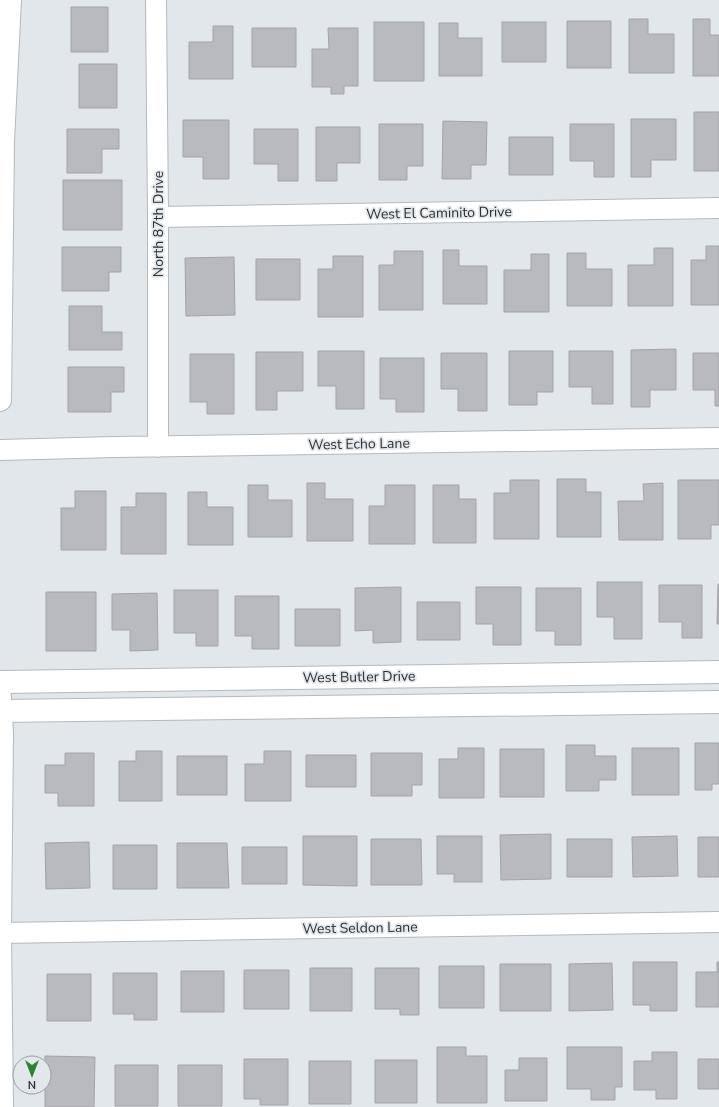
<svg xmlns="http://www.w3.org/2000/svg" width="719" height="1107" font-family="'Nunito Sans',sans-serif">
  <rect width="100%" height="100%" fill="#e2e7ec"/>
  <path fill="#b9b9c0" stroke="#a3a3a9" d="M 71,7 L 108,7 L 108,52 L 71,52 Z
    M 629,19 L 648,19 L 648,34 L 674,34 L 674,73 L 629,73 Z
    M 693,19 L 710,19 L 710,35 L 719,35 L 719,76 L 693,76 Z
    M 567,21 L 611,21 L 611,68 L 567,68 Z
    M 374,22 L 424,22 L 424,81 L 374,81 Z
    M 502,22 L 546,22 L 546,62 L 502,62 Z
    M 439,23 L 458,23 L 458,38 L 482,38 L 482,76 L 439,76 Z
    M 213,26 L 233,26 L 233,79 L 189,79 L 189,42 L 213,42 Z
    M 252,28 L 296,28 L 296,67 L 252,67 Z
    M 328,28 L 358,28 L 358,86 L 344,86 L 344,94 L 331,94 L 331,87 L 312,87 L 312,49 L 329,49 Z
    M 79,64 L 117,64 L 117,108 L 79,108 Z
    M 694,112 L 719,112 L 719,171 L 694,171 Z
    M 631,119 L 676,119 L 676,160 L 651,160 L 651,177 L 631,177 Z
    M 183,120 L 229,120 L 229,179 L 203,179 L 203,157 L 183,157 Z
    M 443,121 L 487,122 L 486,165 L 471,165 L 471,179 L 442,179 Z
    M 379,124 L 423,124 L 423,166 L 407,166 L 407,180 L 379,180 Z
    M 570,124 L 614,124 L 614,177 L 594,177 L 594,161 L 570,161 Z
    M 316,127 L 360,127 L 360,163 L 337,163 L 337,181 L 316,181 Z
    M 67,129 L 119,129 L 119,149 L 102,149 L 102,173 L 67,173 Z
    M 254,129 L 298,129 L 298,181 L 278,181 L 278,164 L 254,164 Z
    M 509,137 L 553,137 L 553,175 L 509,175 Z
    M 63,180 L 122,180 L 122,230 L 63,230 Z
    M 706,246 L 719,246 L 719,305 L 691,305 L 691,260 L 706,260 Z
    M 62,247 L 121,247 L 121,272 L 109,272 L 109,291 L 62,291 Z
    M 654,248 L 673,248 L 673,306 L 628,306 L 628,265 L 654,265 Z
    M 443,250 L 459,250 L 459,266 L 487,266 L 487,304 L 443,304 Z
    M 394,251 L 423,251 L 423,310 L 379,310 L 379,265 L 394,265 Z
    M 567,253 L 586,253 L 586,269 L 612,269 L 612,306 L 567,306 Z
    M 531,254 L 549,254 L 549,312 L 504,312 L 504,270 L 531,270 Z
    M 333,256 L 363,256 L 363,317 L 318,317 L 318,269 L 333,269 Z
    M 234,257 L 235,315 L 186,316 L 185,258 Z
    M 256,259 L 300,259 L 300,300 L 256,300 Z
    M 69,306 L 102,306 L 102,332 L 122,332 L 122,350 L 69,350 Z
    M 676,349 L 676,390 L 650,390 L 650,407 L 631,407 L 631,350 Z
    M 318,351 L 364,351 L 364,409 L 336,409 L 336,386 L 318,386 Z
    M 509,351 L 553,351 L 553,392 L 537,392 L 537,405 L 509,405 Z
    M 569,351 L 613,351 L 613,404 L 592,404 L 592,387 L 569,387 Z
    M 256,352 L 303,352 L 303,391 L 277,391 L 277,410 L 256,410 Z
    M 441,353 L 487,353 L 487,411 L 458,411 L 458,389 L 441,389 Z
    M 693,353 L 719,353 L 719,406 L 715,406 L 715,390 L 693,390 Z
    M 190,354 L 234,354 L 234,414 L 207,414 L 207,402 L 190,402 Z
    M 380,358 L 424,358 L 424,412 L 396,412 L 396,399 L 380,399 Z
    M 68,367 L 124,367 L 124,392 L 111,392 L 111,412 L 68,412 Z
    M 557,479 L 586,479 L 586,492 L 601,492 L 601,537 L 557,537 Z
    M 510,480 L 539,480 L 539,539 L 494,539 L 494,493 L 510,493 Z
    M 678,480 L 719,480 L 719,525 L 711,525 L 711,539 L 678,539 Z
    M 307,483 L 325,483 L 325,499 L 353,499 L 353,541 L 307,541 Z
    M 663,483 L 663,540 L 619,540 L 618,501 L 644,501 L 643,484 Z
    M 248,485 L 268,485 L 268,500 L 292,500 L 292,537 L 248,537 Z
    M 385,485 L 415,485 L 415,544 L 369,544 L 369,506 L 385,506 Z
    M 433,485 L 459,485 L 459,499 L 476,499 L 476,543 L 433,543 Z
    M 75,491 L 106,491 L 106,550 L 61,550 L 61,508 L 75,508 Z
    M 188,492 L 207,492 L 207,507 L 233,507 L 233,545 L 188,545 Z
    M 136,493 L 166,493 L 166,554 L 121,554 L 121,507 L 136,507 Z
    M 597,582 L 642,582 L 642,639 L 614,639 L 614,617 L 597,617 Z
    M 718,584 L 719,584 L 719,624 L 717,624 Z
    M 659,585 L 702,585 L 702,638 L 682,638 L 682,622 L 659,622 Z
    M 401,587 L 401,642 L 373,643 L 373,630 L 355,631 L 355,588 Z
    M 476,587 L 521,587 L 521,645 L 493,645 L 493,624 L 476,624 Z
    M 536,588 L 581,588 L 581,645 L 555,645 L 555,631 L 536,631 Z
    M 174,590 L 218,590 L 218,646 L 196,646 L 196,633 L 174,633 Z
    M 46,592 L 96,592 L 96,651 L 46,651 Z
    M 157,593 L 158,650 L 130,651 L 130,630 L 112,630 L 112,594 Z
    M 235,596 L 279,596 L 279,649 L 252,649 L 252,636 L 235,636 Z
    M 417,602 L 460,602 L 460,640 L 417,640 Z
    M 295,609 L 340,609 L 340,646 L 295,646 Z
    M 695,743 L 719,743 L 719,784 L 712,784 L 712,790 L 695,790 Z
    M 566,745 L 595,745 L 595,756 L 616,756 L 616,780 L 599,780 L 599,791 L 566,791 Z
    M 458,748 L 484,748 L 484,798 L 439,798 L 439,759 L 458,759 Z
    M 632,748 L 679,748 L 679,795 L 632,795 Z
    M 500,749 L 544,749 L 544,797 L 500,797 Z
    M 136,751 L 162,751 L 162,801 L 119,801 L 119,761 L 136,761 Z
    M 264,751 L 291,751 L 291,801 L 245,801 L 245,764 L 264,764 Z
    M 65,753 L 94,753 L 94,806 L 58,806 L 58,793 L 45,793 L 45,765 L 65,765 Z
    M 371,753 L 422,753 L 422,785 L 412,785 L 412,796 L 371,796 Z
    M 306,755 L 356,755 L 356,787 L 306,787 Z
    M 177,756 L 227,756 L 227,795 L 177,795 Z
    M 551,834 L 551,879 L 501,880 L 500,835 Z
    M 303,836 L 357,836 L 357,886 L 303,885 Z
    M 437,836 L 482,836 L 482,882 L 454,882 L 454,874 L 437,874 Z
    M 677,836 L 678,876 L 633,877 L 632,837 Z
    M 698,837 L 719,837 L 719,877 L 698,877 Z
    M 371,839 L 421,839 L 422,885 L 371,885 Z
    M 567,839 L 612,839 L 612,877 L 567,877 Z
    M 89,842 L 90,888 L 46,889 L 45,843 Z
    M 177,843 L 227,843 L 229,888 L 177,888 Z
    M 113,845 L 157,845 L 157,889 L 113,889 Z
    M 242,847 L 287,847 L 287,884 L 242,884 Z
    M 633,962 L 677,962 L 677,1011 L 650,1011 L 650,1005 L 633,1005 Z
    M 717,962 L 719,962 L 719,1007 L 696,1007 L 696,972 L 717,972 Z
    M 612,963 L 613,1010 L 569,1011 L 569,964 Z
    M 500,964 L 551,964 L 551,1011 L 500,1011 Z
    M 439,966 L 484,966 L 484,1008 L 439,1008 Z
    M 310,968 L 352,968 L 352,1011 L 310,1011 Z
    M 375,968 L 419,968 L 419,1015 L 400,1015 L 400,1009 L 375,1009 Z
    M 244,970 L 289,970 L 289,1009 L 244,1009 Z
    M 181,971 L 224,971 L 224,1012 L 181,1012 Z
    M 113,973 L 157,973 L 157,1020 L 134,1020 L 134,1014 L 113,1014 Z
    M 47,974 L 91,974 L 91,1021 L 47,1021 Z
    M 437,1047 L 466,1047 L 466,1056 L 487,1056 L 487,1103 L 437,1103 Z
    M 567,1047 L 622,1047 L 622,1087 L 615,1087 L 615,1100 L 591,1100 L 591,1089 L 567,1089 Z
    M 652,1052 L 677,1052 L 677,1099 L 656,1099 L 656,1090 L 634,1090 L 634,1061 L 652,1061 Z
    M 45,1056 L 95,1057 L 94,1107 L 45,1107 Z
    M 519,1058 L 547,1058 L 547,1101 L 505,1101 L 505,1070 L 519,1070 Z
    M 244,1059 L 288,1059 L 288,1105 L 260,1105 L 260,1099 L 244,1099 Z
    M 698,1059 L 719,1059 L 719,1089 L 698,1089 Z
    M 375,1060 L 417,1060 L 417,1103 L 375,1103 Z
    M 309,1061 L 351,1061 L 351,1104 L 309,1104 Z
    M 115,1065 L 158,1065 L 158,1106 L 115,1106 Z
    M 178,1065 L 222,1065 L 222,1106 L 178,1106 Z"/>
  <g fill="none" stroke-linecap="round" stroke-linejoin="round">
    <g stroke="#b4b9be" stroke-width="22">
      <path id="minor" d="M 156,0 L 158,217 L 158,447
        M 158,217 L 719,208
        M 0,450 L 115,447 L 719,438
        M 0,933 L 719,922"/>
    </g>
    <g stroke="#b4b9be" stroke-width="24">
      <path id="tertiary" d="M 0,400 L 3,141 L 10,0
        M 0,682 L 719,672
        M 0,697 L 2,734 L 0,933 L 2,1107
        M 0,711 L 719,702"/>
    </g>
    <use href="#minor" stroke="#fff" stroke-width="20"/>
    <use href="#tertiary" stroke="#fff" stroke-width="22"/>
  </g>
  <g text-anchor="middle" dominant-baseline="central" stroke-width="3.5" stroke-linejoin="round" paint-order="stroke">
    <g font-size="14" fill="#2e3031" stroke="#e2e7ec">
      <text transform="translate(439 213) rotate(-1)">West El Caminito Drive</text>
      <text transform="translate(158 224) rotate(-90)">North 87th Drive</text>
      <text transform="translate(359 444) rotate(-1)">West Echo Lane</text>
      <text transform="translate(359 677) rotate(-1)">West Butler Drive</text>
      <text transform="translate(360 928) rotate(-1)">West Seldon Lane</text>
    </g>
  </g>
  <g transform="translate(32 1075) rotate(180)"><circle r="19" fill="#e2e7ec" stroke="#9a9ea1"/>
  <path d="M0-3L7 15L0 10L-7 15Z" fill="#2b8332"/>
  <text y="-6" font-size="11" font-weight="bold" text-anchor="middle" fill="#2e3031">N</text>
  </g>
</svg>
